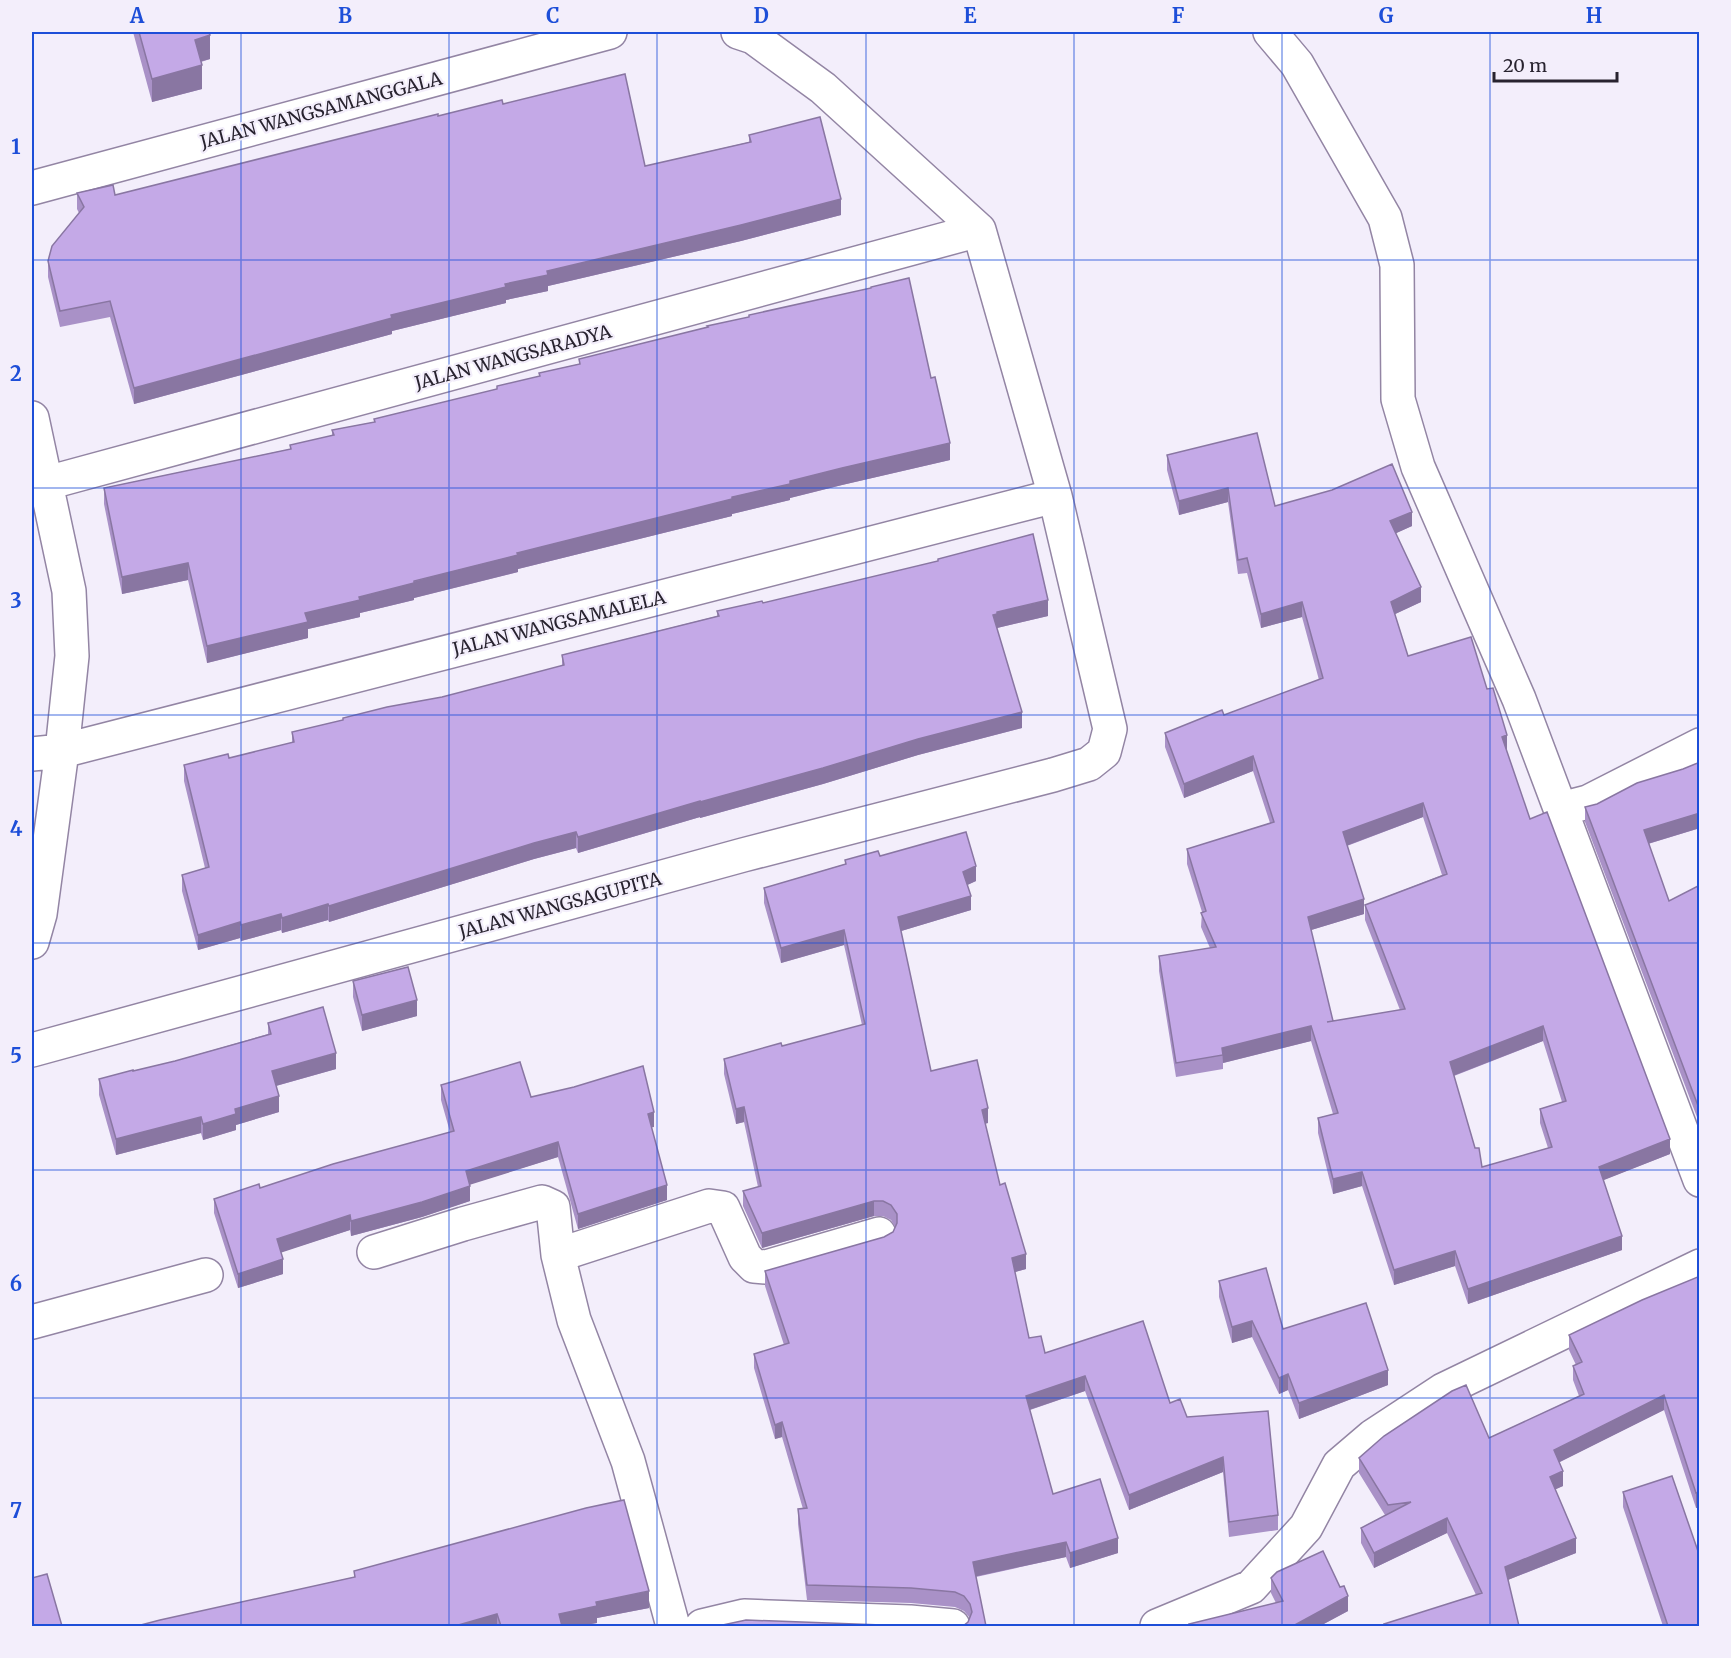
<svg xmlns="http://www.w3.org/2000/svg" width="1731" height="1658" font-family="Merriweather,serif">
  <rect width="100%" height="100%" fill="#f3eefb"/>
  <g fill="none" stroke-linecap="round" stroke-linejoin="round">
    <g stroke="#9385a4" stroke-width="36">
      <path id="street" d="M 738,32 L 753,37 L 823,88 L 979,230
        M 1270,32 L 1297,64 L 1385,218 L 1397,265 L 1398,399 L 1418,467 L 1519,699 L 1700,1180
        M 32,188 L 610,32
        M 32,418 L 69,591 L 72,656 L 62,751 L 40,914 L 32,942
        M 47,483 L 979,230
        M 32,754 L 62,751 L 1055,496
        M 1561,809 L 1588,802 L 1700,745
        M 32,1050 L 743,855 L 1053,775 L 1089,764 L 1104,752 L 1110,729 L 1055,496 L 979,230
        M 374,1252 L 463,1224 L 542,1202 L 553,1207 L 558,1255 L 574,1320 L 628,1461 L 673,1626
        M 558,1255 L 709,1206 L 723,1208 L 745,1257 L 754,1266 L 766,1267 L 879,1234
        M 32,1322 L 206,1275
        M 702,1626 L 744,1616 L 910,1622 L 953,1626
        M 1157,1626 L 1251,1587 L 1306,1527 L 1339,1465 L 1373,1436 L 1443,1390 L 1700,1266"/>
    </g>
    <use href="#street" stroke="#fff" stroke-width="33"/>
  </g>
  <path fill="#a991c7" fill-rule="evenodd" d="M 133,32 L 209,32 L 210,59 L 201,62 L 202,89 L 152,102 Z
    M 503,104 L 645,166 L 749,142 L 749,135 L 841,215 L 741,241 L 548,286 L 548,291 L 506,300 L 506,303 L 392,331 L 392,334 L 134,404 L 110,317 L 60,327 L 48,277 L 48,261 L 79,213 L 77,209 L 77,193 L 115,195 L 438,116 Z
    M 579,359 L 931,378 L 950,460 L 842,485 L 790,498 L 790,500 L 732,514 L 732,516 L 518,569 L 518,572 L 414,598 L 414,600 L 360,613 L 360,617 L 308,629 L 308,638 L 207,663 L 188,580 L 122,594 L 104,504 L 104,488 L 290,449 L 290,445 L 332,436 L 332,430 L 374,422 L 374,419 L 497,389 L 497,386 L 539,377 L 539,373 L 579,364 Z
    M 1167,455 L 1275,506 L 1412,526 L 1396,533 L 1421,602 L 1395,614 L 1408,656 L 1487,689 L 1507,750 L 1506,750 L 1530,819 L 1670,1154 L 1603,1180 L 1622,1250 L 1468,1304 L 1455,1266 L 1394,1285 L 1362,1186 L 1333,1194 L 1318,1133 L 1318,1118 L 1333,1114 L 1311,1041 L 1223,1063 L 1223,1069 L 1176,1077 L 1159,971 L 1159,956 L 1210,948 L 1201,927 L 1202,912 L 1187,864 L 1187,849 L 1270,823 L 1253,771 L 1184,798 L 1165,747 L 1165,733 L 1224,715 L 1319,680 L 1302,617 L 1261,628 L 1247,573 L 1238,574 L 1228,502 L 1179,515 L 1167,470 ZM 1423,817 L 1442,875 L 1365,905 L 1365,920 L 1400,1010 L 1333,1021 L 1311,930 L 1364,914 L 1347,846 ZM 1543,1041 L 1562,1102 L 1540,1109 L 1540,1123 L 1548,1148 L 1482,1167 L 1475,1148 L 1454,1076 Z
    M 938,559 L 1048,616 L 997,628 L 1022,728 L 918,755 L 823,784 L 700,818 L 700,817 L 578,853 L 576,848 L 534,859 L 329,922 L 328,920 L 282,933 L 281,930 L 241,941 L 240,938 L 198,950 L 182,891 L 182,875 L 205,868 L 184,781 L 184,765 L 229,758 L 292,743 L 292,732 L 343,720 L 343,718 L 442,697 L 562,666 L 562,655 L 717,616 L 717,611 L 763,603 L 938,562 Z
    M 1700,762 L 1700,828 L 1648,844 L 1669,901 L 1700,885 L 1700,1125 L 1585,822 L 1585,807 L 1597,804 Z
    M 880,856 L 976,881 L 967,885 L 971,910 L 901,931 L 931,1071 L 988,1123 L 985,1124 L 1000,1185 L 1026,1269 L 1015,1272 L 1029,1338 L 1045,1353 L 1170,1403 L 1187,1417 L 1278,1515 L 1278,1530 L 1229,1537 L 1223,1472 L 1129,1510 L 1085,1391 L 1030,1410 L 1053,1494 L 1118,1553 L 1070,1568 L 1066,1557 L 976,1577 L 986,1626 L 968,1622 L 970,1618 L 964,1611 L 955,1607 L 911,1603 L 807,1600 L 798,1524 L 798,1509 L 803,1509 L 782,1437 L 775,1439 L 754,1368 L 754,1354 L 784,1345 L 765,1286 L 765,1271 L 884,1237 L 893,1232 L 895,1227 L 891,1220 L 883,1216 L 874,1216 L 762,1248 L 743,1206 L 743,1191 L 758,1187 L 744,1122 L 736,1124 L 724,1074 L 724,1059 L 782,1046 L 862,1025 L 844,945 L 781,963 L 764,903 L 764,888 L 845,864 L 845,860 Z
    M 353,981 L 417,1016 L 362,1031 L 353,997 Z
    M 268,1023 L 336,1069 L 276,1086 L 279,1112 L 236,1125 L 236,1130 L 203,1140 L 201,1133 L 116,1155 L 99,1095 L 99,1079 L 175,1061 L 268,1034 Z
    M 441,1085 L 531,1097 L 654,1127 L 651,1127 L 667,1200 L 578,1229 L 558,1157 L 470,1184 L 470,1201 L 422,1217 L 351,1236 L 350,1230 L 281,1252 L 283,1274 L 238,1288 L 214,1213 L 214,1199 L 260,1188 L 450,1132 L 441,1100 Z
    M 1700,1276 L 1700,1507 L 1696,1508 L 1664,1410 L 1559,1462 L 1563,1486 L 1555,1489 L 1576,1553 L 1508,1580 L 1519,1626 L 1384,1626 L 1384,1624 L 1476,1595 L 1447,1533 L 1374,1568 L 1361,1543 L 1361,1528 L 1385,1515 L 1359,1473 L 1359,1458 L 1489,1438 L 1579,1396 L 1573,1380 L 1573,1366 L 1576,1365 L 1569,1350 L 1569,1335 Z
    M 1219,1281 L 1283,1329 L 1388,1385 L 1299,1419 L 1288,1390 L 1279,1394 L 1252,1337 L 1232,1343 L 1219,1297 Z
    M 1623,1492 L 1700,1626 L 1663,1626 L 1623,1507 Z
    M 354,1571 L 649,1608 L 597,1618 L 597,1623 L 579,1626 L 137,1626 L 354,1577 Z
    M 1271,1578 L 1348,1611 L 1320,1626 L 1189,1626 L 1189,1624 L 1276,1603 L 1271,1593 Z"/>
  <path fill="#8976a2" d="M 210,35 L 210,59 L 195,63 L 195,40 Z
    M 202,65 L 202,89 L 152,102 L 152,79 Z
    M 841,199 L 841,215 L 741,241 L 548,286 L 548,291 L 506,300 L 506,303 L 392,331 L 392,334 L 134,404 L 134,388 L 391,315 L 505,284 L 547,271 Z
    M 950,443 L 950,460 L 842,485 L 790,498 L 790,500 L 732,514 L 732,516 L 518,569 L 518,572 L 414,598 L 414,600 L 360,613 L 360,617 L 308,629 L 308,638 L 207,663 L 207,646 L 305,613 L 359,597 L 517,553 L 790,481 L 842,468 Z
    M 1228,488 L 1228,502 L 1179,515 L 1179,501 Z
    M 1412,512 L 1412,526 L 1390,536 L 1390,521 Z
    M 188,563 L 188,580 L 122,594 L 122,577 Z
    M 1421,587 L 1421,602 L 1391,616 L 1391,602 Z
    M 1048,600 L 1048,616 L 997,628 L 993,615 L 997,612 Z
    M 1302,602 L 1302,617 L 1261,628 L 1261,614 Z
    M 1022,712 L 1022,728 L 918,755 L 823,784 L 700,818 L 700,802 L 918,739 Z
    M 1507,735 L 1507,750 L 1502,751 L 1502,737 Z
    M 1253,756 L 1253,771 L 1184,798 L 1184,784 Z
    M 700,801 L 700,817 L 578,853 L 578,837 Z
    M 1423,803 L 1423,817 L 1343,847 L 1343,832 Z
    M 1700,813 L 1700,828 L 1644,845 L 1644,830 Z
    M 576,832 L 576,848 L 534,859 L 329,922 L 329,906 L 534,843 Z
    M 976,866 L 976,881 L 963,887 L 963,872 Z
    M 971,896 L 971,910 L 898,932 L 898,917 Z
    M 1364,899 L 1364,914 L 1308,931 L 1308,917 Z
    M 328,904 L 328,920 L 282,933 L 282,918 Z
    M 281,914 L 281,930 L 241,941 L 241,925 Z
    M 240,922 L 240,938 L 198,950 L 198,935 Z
    M 844,930 L 844,945 L 781,963 L 781,948 Z
    M 417,1000 L 417,1016 L 362,1031 L 362,1015 Z
    M 1311,1026 L 1311,1041 L 1223,1063 L 1222,1048 Z
    M 1543,1026 L 1543,1041 L 1450,1077 L 1450,1062 Z
    M 336,1053 L 336,1069 L 272,1087 L 272,1071 Z
    M 279,1096 L 279,1112 L 236,1125 L 236,1130 L 203,1140 L 203,1124 L 235,1109 Z
    M 744,1107 L 744,1122 L 736,1124 L 736,1109 Z
    M 988,1108 L 988,1123 L 982,1124 L 982,1110 Z
    M 654,1112 L 654,1127 L 648,1128 L 648,1114 Z
    M 201,1117 L 201,1133 L 116,1155 L 116,1139 Z
    M 1670,1139 L 1670,1154 L 1599,1182 L 1599,1167 Z
    M 558,1142 L 558,1157 L 466,1186 L 466,1171 Z
    M 1362,1172 L 1362,1186 L 1333,1194 L 1333,1179 Z
    M 667,1185 L 667,1200 L 578,1229 L 578,1214 Z
    M 470,1186 L 470,1201 L 422,1217 L 351,1236 L 351,1221 Z
    M 874,1201 L 874,1216 L 762,1248 L 762,1233 Z
    M 350,1215 L 350,1230 L 277,1254 L 277,1239 Z
    M 1622,1236 L 1622,1250 L 1468,1304 L 1468,1289 Z
    M 1455,1251 L 1455,1266 L 1394,1285 L 1394,1270 Z
    M 1026,1254 L 1026,1269 L 1012,1273 L 1012,1258 Z
    M 283,1259 L 283,1274 L 238,1288 L 238,1274 Z
    M 1252,1321 L 1252,1337 L 1232,1343 L 1232,1327 Z
    M 1388,1370 L 1388,1385 L 1299,1419 L 1299,1403 Z
    M 1288,1374 L 1288,1390 L 1279,1394 L 1279,1378 Z
    M 1085,1376 L 1085,1391 L 1026,1411 L 1026,1396 Z
    M 1664,1395 L 1664,1410 L 1554,1465 L 1554,1450 Z
    M 782,1422 L 782,1437 L 775,1439 L 775,1425 Z
    M 1223,1457 L 1223,1472 L 1129,1510 L 1129,1495 Z
    M 1563,1471 L 1563,1486 L 1550,1492 L 1550,1477 Z
    M 1700,1492 L 1700,1507 L 1696,1508 L 1696,1493 Z
    M 1447,1518 L 1447,1533 L 1374,1568 L 1374,1553 Z
    M 1118,1538 L 1118,1553 L 1070,1568 L 1070,1553 Z
    M 1576,1538 L 1576,1553 L 1505,1581 L 1505,1567 Z
    M 1066,1542 L 1066,1557 L 973,1577 L 973,1562 Z
    M 649,1591 L 649,1608 L 597,1618 L 597,1623 L 579,1626 L 559,1626 L 559,1614 L 596,1602 Z
    M 1348,1596 L 1348,1611 L 1320,1626 L 1293,1626 Z
    M 497,1614 L 497,1626 L 455,1626 Z"/>
  <path fill="#c4a9e7" stroke="#8976a2" stroke-width="1.5" fill-rule="evenodd" d="M 139,32 L 209,32 L 210,35 L 195,40 L 202,65 L 152,79 Z
    M 625,74 L 645,166 L 751,142 L 749,135 L 820,117 L 841,199 L 741,225 L 547,271 L 548,275 L 505,284 L 506,287 L 391,315 L 392,318 L 134,388 L 110,301 L 60,311 L 48,261 L 52,246 L 84,207 L 77,193 L 113,185 L 115,195 L 438,114 L 438,116 L 502,100 L 503,104 Z
    M 909,278 L 931,378 L 935,377 L 950,443 L 842,468 L 790,481 L 790,484 L 732,497 L 732,499 L 517,553 L 518,555 L 414,581 L 414,583 L 359,597 L 360,600 L 305,613 L 308,622 L 207,646 L 188,563 L 122,577 L 104,488 L 291,449 L 290,445 L 334,435 L 332,430 L 375,422 L 374,419 L 497,389 L 497,386 L 540,376 L 539,373 L 580,364 L 579,359 L 708,327 L 707,326 L 749,317 L 749,315 L 871,288 L 871,287 Z
    M 1257,433 L 1275,506 L 1332,490 L 1392,464 L 1412,512 L 1390,521 L 1421,587 L 1391,602 L 1408,656 L 1471,637 L 1487,689 L 1493,688 L 1507,735 L 1502,737 L 1530,819 L 1547,812 L 1670,1139 L 1599,1167 L 1622,1236 L 1468,1289 L 1455,1251 L 1394,1270 L 1362,1172 L 1333,1179 L 1318,1118 L 1338,1113 L 1311,1026 L 1222,1048 L 1223,1055 L 1176,1063 L 1159,956 L 1216,947 L 1201,913 L 1206,911 L 1187,849 L 1274,822 L 1253,756 L 1184,784 L 1165,733 L 1222,710 L 1224,715 L 1323,678 L 1302,602 L 1261,614 L 1247,558 L 1238,560 L 1228,488 L 1179,501 L 1167,455 ZM 1423,803 L 1447,874 L 1365,905 L 1405,1009 L 1327,1022 L 1333,1021 L 1308,917 L 1364,899 L 1343,832 ZM 1543,1026 L 1566,1101 L 1540,1109 L 1552,1147 L 1482,1167 L 1479,1148 L 1475,1148 L 1450,1062 Z
    M 1033,534 L 1048,600 L 997,612 L 997,614 L 993,615 L 1022,712 L 918,739 L 823,768 L 700,802 L 700,801 L 578,837 L 576,832 L 534,843 L 329,906 L 328,904 L 282,918 L 281,914 L 241,925 L 240,922 L 198,935 L 182,875 L 209,867 L 184,765 L 228,754 L 229,758 L 294,742 L 292,732 L 343,720 L 343,718 L 387,707 L 442,697 L 564,665 L 562,655 L 719,616 L 717,611 L 762,601 L 763,603 L 938,561 L 938,559 Z
    M 1700,762 L 1700,813 L 1644,830 L 1669,901 L 1700,885 L 1700,1111 L 1585,807 L 1597,804 L 1637,783 L 1683,769 Z
    M 966,832 L 976,866 L 963,872 L 971,896 L 898,917 L 931,1071 L 977,1060 L 988,1108 L 982,1110 L 1000,1185 L 1005,1183 L 1026,1254 L 1012,1258 L 1029,1338 L 1041,1336 L 1045,1353 L 1143,1321 L 1170,1403 L 1180,1399 L 1187,1417 L 1268,1411 L 1278,1515 L 1229,1522 L 1223,1457 L 1129,1495 L 1085,1376 L 1026,1396 L 1053,1494 L 1100,1479 L 1118,1538 L 1070,1553 L 1066,1542 L 973,1562 L 986,1626 L 963,1626 L 968,1622 L 972,1612 L 970,1604 L 964,1596 L 955,1592 L 911,1588 L 807,1585 L 798,1509 L 807,1508 L 782,1422 L 775,1425 L 754,1354 L 789,1343 L 765,1271 L 884,1237 L 893,1232 L 897,1223 L 897,1214 L 891,1205 L 883,1201 L 874,1201 L 762,1233 L 743,1191 L 761,1186 L 744,1107 L 736,1109 L 724,1059 L 781,1043 L 782,1046 L 865,1024 L 844,930 L 781,948 L 764,888 L 846,864 L 845,860 L 878,851 L 880,856 Z
    M 408,967 L 417,1000 L 362,1015 L 353,981 Z
    M 323,1007 L 336,1053 L 272,1071 L 279,1096 L 235,1109 L 236,1114 L 203,1124 L 201,1117 L 116,1139 L 99,1079 L 133,1070 L 133,1071 L 175,1061 L 271,1034 L 268,1023 Z
    M 520,1062 L 531,1097 L 574,1087 L 643,1066 L 654,1112 L 648,1114 L 667,1185 L 578,1214 L 558,1142 L 466,1171 L 470,1186 L 422,1202 L 351,1221 L 350,1215 L 277,1239 L 283,1259 L 238,1274 L 214,1199 L 259,1184 L 260,1188 L 333,1164 L 454,1131 L 441,1085 Z
    M 1266,1268 L 1283,1329 L 1366,1303 L 1388,1370 L 1299,1403 L 1288,1374 L 1279,1378 L 1252,1321 L 1232,1327 L 1219,1281 Z
    M 1700,1276 L 1700,1492 L 1696,1493 L 1664,1395 L 1554,1450 L 1563,1471 L 1550,1477 L 1576,1538 L 1505,1567 L 1519,1626 L 1385,1626 L 1384,1624 L 1482,1593 L 1447,1518 L 1374,1553 L 1361,1528 L 1411,1502 L 1388,1505 L 1359,1458 L 1384,1436 L 1452,1391 L 1466,1385 L 1489,1438 L 1584,1394 L 1573,1366 L 1582,1362 L 1569,1335 L 1642,1300 Z
    M 1672,1476 L 1700,1557 L 1700,1626 L 1668,1626 L 1623,1492 Z
    M 624,1500 L 649,1591 L 596,1602 L 597,1606 L 559,1614 L 562,1626 L 501,1626 L 497,1614 L 455,1626 L 137,1626 L 160,1620 L 355,1577 L 354,1571 L 586,1508 Z
    M 1323,1551 L 1340,1587 L 1344,1586 L 1348,1596 L 1293,1626 L 1190,1626 L 1189,1624 L 1283,1601 L 1271,1578 L 1277,1572 Z
    M 47,1574 L 62,1626 L 32,1626 L 32,1578 Z
    M 746,1620 L 909,1626 L 916,1626 L 718,1626 Z"/>
  <path fill="none" stroke="#1d4ed8" stroke-width="1.5" stroke-opacity="0.55" d="M 241,32 L 241,1626M 449,32 L 449,1626M 657,32 L 657,1626M 866,32 L 866,1626M 1074,32 L 1074,1626M 1282,32 L 1282,1626M 1490,32 L 1490,1626M 32,260 L 1700,260M 32,488 L 1700,488M 32,715 L 1700,715M 32,943 L 1700,943M 32,1170 L 1700,1170M 32,1398 L 1700,1398"/>
  <g text-anchor="middle" dominant-baseline="central" stroke-width="4.5" stroke-linejoin="round" paint-order="stroke">
    <g font-size="18" fill="#28232f" stroke="#f3eefb">
      <text transform="translate(321 110) rotate(-15)">JALAN WANGSAMANGGALA</text>
      <text transform="translate(513 357) rotate(-15)">JALAN WANGSARADYA</text>
      <text transform="translate(559 623) rotate(-14)">JALAN WANGSAMALELA</text>
      <text transform="translate(560 905) rotate(-15)">JALAN WANGSAGUPITA</text>
    </g>
  </g>
  <rect width="1731" height="1658" fill="none" stroke="#f3eefb" stroke-width="66"/>
  <path d="M1494 72v9h123v-9" fill="none" stroke="#28232f" stroke-width="3"/>
  <text x="1503" y="72" font-size="18" fill="#28232f" stroke="#f3eefb" stroke-width="4.5" paint-order="stroke">20 m</text>
  <rect x="33" y="33" width="1665" height="1592" fill="none" stroke="#1d4ed8" stroke-width="2"/>
  <g font-size="20" text-anchor="middle" font-weight="bold" fill="#1d4ed8">
    <text x="137" y="23">A</text>
    <text x="345" y="23">B</text>
    <text x="553" y="23">C</text>
    <text x="761" y="23">D</text>
    <text x="970" y="23">E</text>
    <text x="1178" y="23">F</text>
    <text x="1386" y="23">G</text>
    <text x="1594" y="23">H</text>
    <text x="16" y="154">1</text>
    <text x="16" y="381">2</text>
    <text x="16" y="608">3</text>
    <text x="16" y="836">4</text>
    <text x="16" y="1063">5</text>
    <text x="16" y="1291">6</text>
    <text x="16" y="1518">7</text>
  </g>
</svg>
